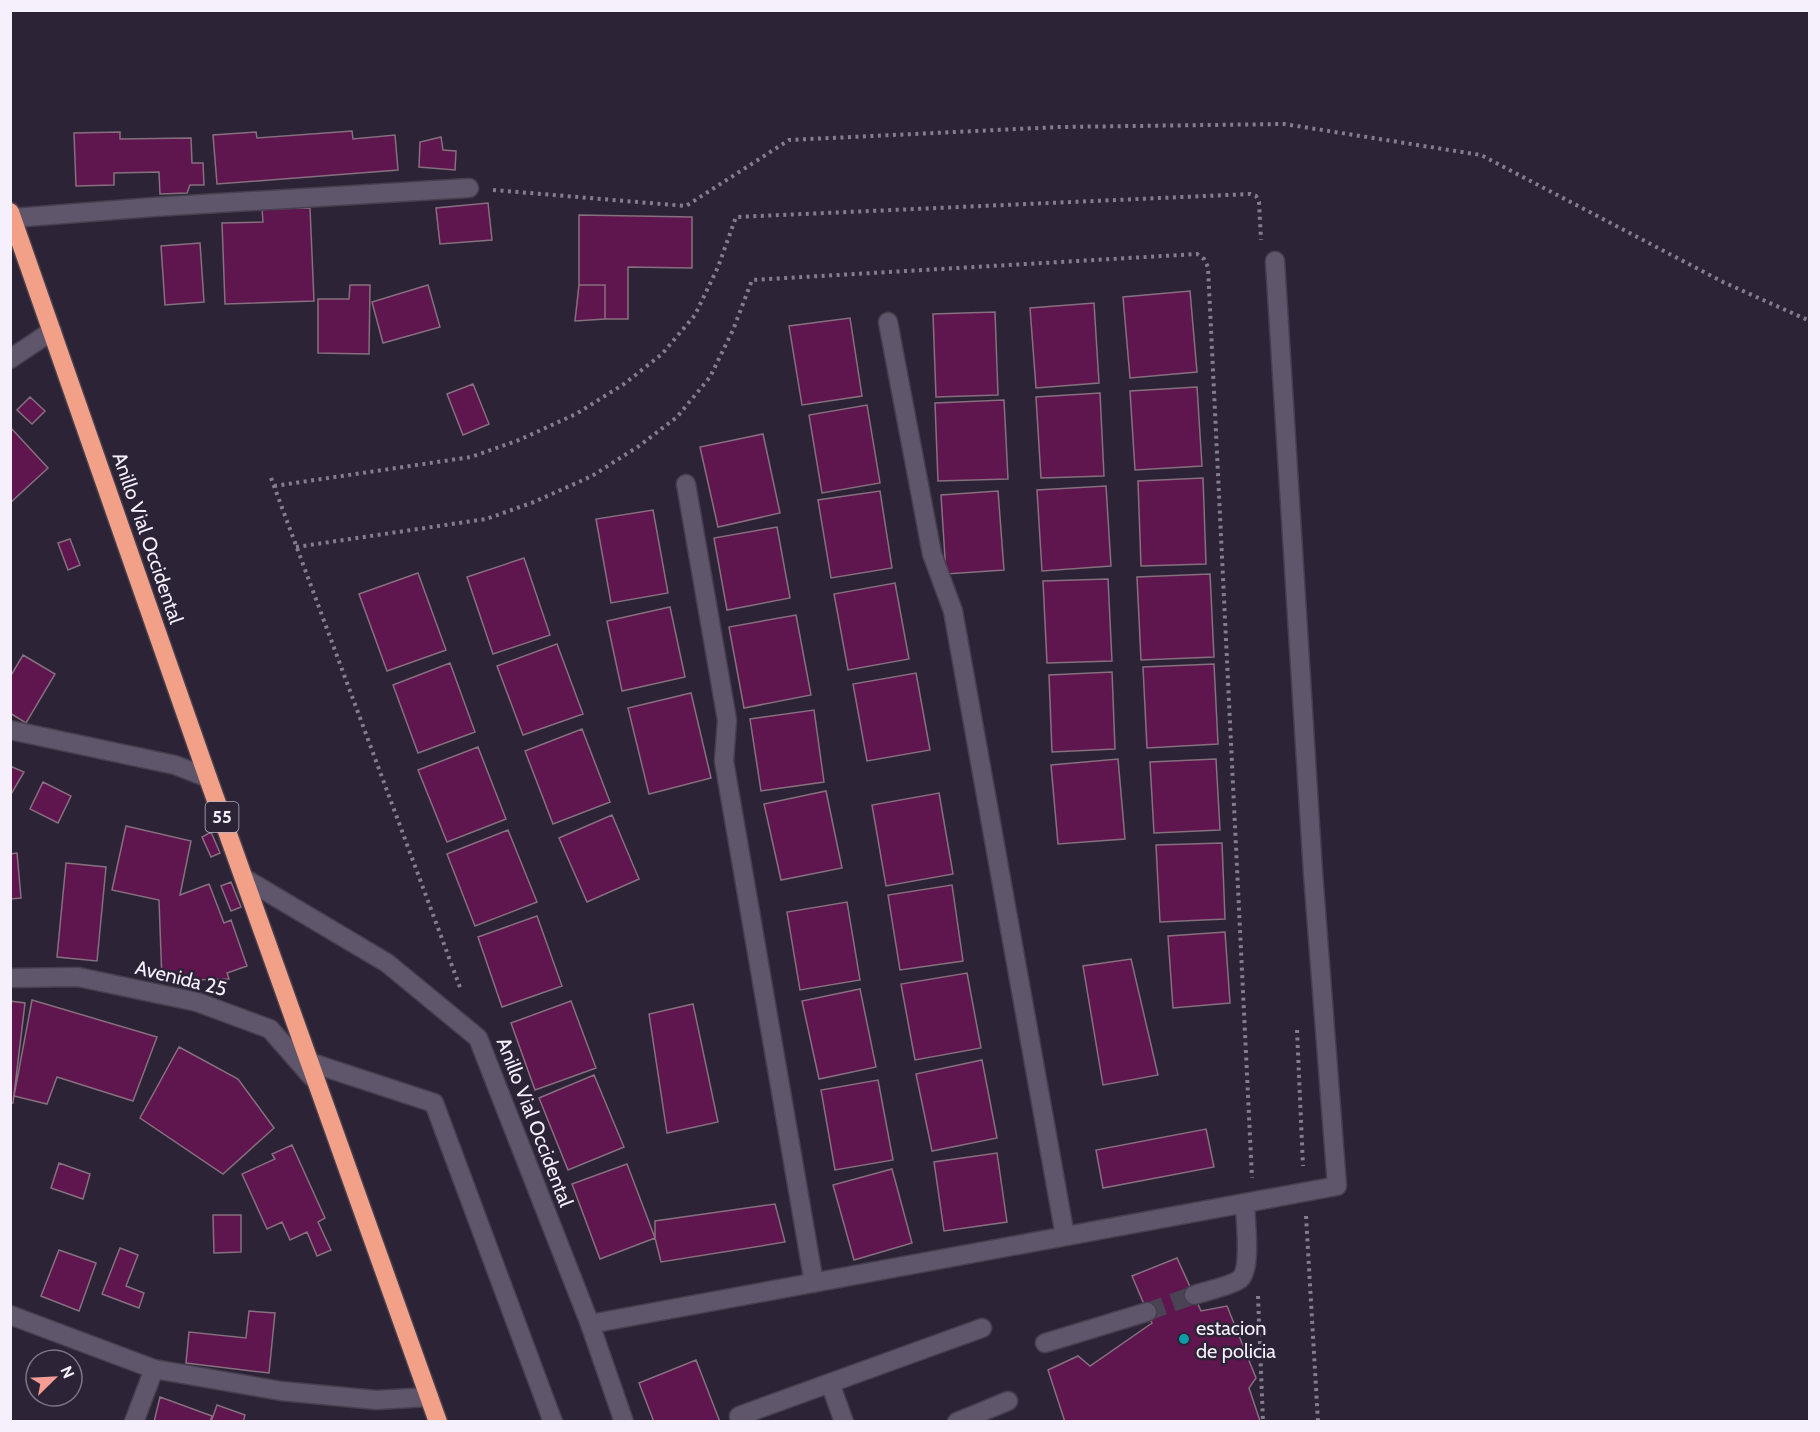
<svg xmlns="http://www.w3.org/2000/svg" width="1820" height="1432" font-family="Cabin,sans-serif">
  <rect width="100%" height="100%" fill="#2c2436"/>
  <path fill="#5f154e" stroke="#866f7e" stroke-width="1.5" d="M 352,131 L 353,139 L 395,135 L 398,170 L 217,184 L 213,135 L 256,132 L 257,138 Z
    M 120,132 L 120,139 L 191,138 L 192,163 L 203,163 L 204,185 L 190,185 L 187,193 L 160,194 L 159,172 L 114,173 L 114,185 L 76,186 L 74,133 Z
    M 441,137 L 443,150 L 456,151 L 455,170 L 419,167 L 420,142 Z
    M 488,203 L 492,240 L 440,244 L 436,208 Z
    M 310,208 L 314,301 L 225,304 L 222,223 L 263,222 L 262,209 Z
    M 579,215 L 692,217 L 692,268 L 628,267 L 628,319 L 605,319 L 605,285 L 579,285 Z
    M 200,243 L 204,302 L 165,305 L 161,246 Z
    M 350,285 L 370,285 L 369,354 L 318,353 L 318,299 L 349,299 Z
    M 428,285 L 440,327 L 383,343 L 372,302 Z
    M 579,285 L 605,285 L 605,319 L 575,321 Z
    M 1190,291 L 1197,372 L 1130,378 L 1123,297 Z
    M 1094,303 L 1099,383 L 1036,388 L 1030,308 Z
    M 995,312 L 998,395 L 936,397 L 933,314 Z
    M 850,318 L 862,396 L 802,405 L 789,326 Z
    M 473,384 L 489,424 L 463,435 L 447,394 Z
    M 1197,387 L 1202,466 L 1135,470 L 1130,391 Z
    M 1100,393 L 1104,476 L 1041,478 L 1036,397 Z
    M 30,397 L 45,411 L 32,424 L 17,410 Z
    M 1004,400 L 1008,479 L 938,481 L 935,403 Z
    M 867,405 L 880,483 L 822,493 L 809,415 Z
    M 10,427 L 48,468 L 10,503 Z
    M 763,434 L 780,513 L 718,527 L 700,447 Z
    M 1203,478 L 1206,564 L 1141,566 L 1138,481 Z
    M 1106,486 L 1111,566 L 1042,571 L 1037,490 Z
    M 880,491 L 892,568 L 831,578 L 818,500 Z
    M 998,491 L 1004,570 L 946,574 L 941,495 Z
    M 653,510 L 668,593 L 611,603 L 596,519 Z
    M 777,527 L 790,598 L 727,610 L 714,538 Z
    M 70,539 L 80,565 L 68,570 L 58,543 Z
    M 524,558 L 550,635 L 493,654 L 467,577 Z
    M 418,573 L 446,650 L 387,671 L 359,594 Z
    M 1210,574 L 1214,657 L 1141,660 L 1137,577 Z
    M 1108,579 L 1112,661 L 1047,663 L 1043,581 Z
    M 895,583 L 909,659 L 848,670 L 834,594 Z
    M 670,607 L 685,677 L 622,691 L 607,621 Z
    M 796,615 L 811,695 L 744,708 L 729,627 Z
    M 557,644 L 583,714 L 523,735 L 497,666 Z
    M 23,655 L 55,674 L 26,723 L 10,713 L 10,677 Z
    M 450,663 L 475,732 L 418,753 L 393,685 Z
    M 1214,664 L 1218,744 L 1147,748 L 1143,667 Z
    M 1112,672 L 1115,749 L 1052,752 L 1049,675 Z
    M 916,673 L 930,750 L 867,761 L 853,684 Z
    M 691,693 L 711,778 L 649,794 L 628,708 Z
    M 814,710 L 824,782 L 761,791 L 750,719 Z
    M 582,729 L 610,802 L 553,824 L 525,751 Z
    M 478,747 L 506,819 L 447,842 L 418,770 Z
    M 1118,759 L 1125,839 L 1058,844 L 1051,765 Z
    M 1216,759 L 1220,830 L 1154,833 L 1150,762 Z
    M 10,766 L 24,772 L 10,796 Z
    M 43,782 L 71,796 L 58,823 L 30,809 Z
    M 826,791 L 842,868 L 781,880 L 764,804 Z
    M 939,793 L 953,874 L 886,886 L 872,805 Z
    M 612,815 L 639,879 L 587,902 L 559,838 Z
    M 126,826 L 191,841 L 180,895 L 209,884 L 224,923 L 231,920 L 247,966 L 227,973 L 229,979 L 162,981 L 159,900 L 112,890 Z
    M 508,830 L 537,902 L 475,926 L 447,854 Z
    M 211,832 L 220,853 L 211,857 L 202,837 Z
    M 1222,843 L 1225,919 L 1160,922 L 1156,845 Z
    M 17,853 L 21,898 L 10,899 L 10,854 Z
    M 66,863 L 106,867 L 97,961 L 57,957 Z
    M 231,882 L 241,907 L 231,911 L 221,886 Z
    M 952,885 L 963,961 L 900,970 L 888,895 Z
    M 847,902 L 860,980 L 800,990 L 787,912 Z
    M 537,916 L 562,986 L 502,1007 L 478,937 Z
    M 1225,932 L 1230,1003 L 1173,1008 L 1168,936 Z
    M 1131,959 L 1158,1075 L 1103,1085 L 1083,966 Z
    M 967,973 L 981,1048 L 915,1060 L 901,984 Z
    M 860,989 L 876,1067 L 819,1079 L 802,1001 Z
    M 32,1000 L 157,1037 L 133,1101 L 57,1077 L 47,1104 L 14,1096 Z
    M 10,1001 L 25,1003 L 13,1103 L 10,1103 Z
    M 571,1001 L 596,1068 L 535,1090 L 511,1023 Z
    M 693,1004 L 718,1122 L 667,1133 L 649,1014 Z
    M 179,1047 L 238,1079 L 274,1128 L 223,1174 L 140,1118 Z
    M 982,1060 L 997,1138 L 932,1151 L 916,1074 Z
    M 594,1075 L 624,1147 L 568,1170 L 539,1098 Z
    M 878,1080 L 893,1160 L 835,1170 L 821,1090 Z
    M 1206,1129 L 1214,1167 L 1103,1188 L 1096,1150 Z
    M 292,1145 L 325,1218 L 318,1222 L 331,1250 L 317,1256 L 307,1232 L 290,1240 L 282,1222 L 267,1229 L 242,1174 L 275,1159 L 272,1154 Z
    M 997,1153 L 1007,1222 L 944,1231 L 934,1162 Z
    M 59,1163 L 90,1174 L 83,1199 L 51,1188 Z
    M 627,1164 L 655,1238 L 600,1259 L 572,1184 Z
    M 892,1169 L 912,1243 L 854,1260 L 833,1185 Z
    M 775,1204 L 785,1242 L 661,1262 L 655,1238 L 655,1221 Z
    M 213,1215 L 241,1215 L 241,1252 L 214,1253 Z
    M 120,1248 L 138,1255 L 126,1286 L 144,1293 L 139,1308 L 102,1294 Z
    M 59,1250 L 96,1263 L 79,1311 L 41,1296 Z
    M 1177,1258 L 1201,1311 L 1227,1306 L 1256,1378 L 1249,1388 L 1260,1421 L 1065,1422 L 1048,1370 L 1078,1356 L 1090,1366 L 1152,1323 L 1132,1276 Z
    M 249,1311 L 275,1313 L 269,1373 L 186,1363 L 189,1332 L 246,1338 Z
    M 696,1360 L 720,1422 L 654,1422 L 639,1383 Z
    M 160,1397 L 212,1416 L 210,1422 L 154,1422 Z
    M 217,1405 L 245,1415 L 243,1422 L 211,1422 Z"/>
  <g fill="none" stroke-linecap="round" stroke-linejoin="round">
    <path stroke="#4a4354" stroke-width="18" stroke-dasharray="18 9" stroke-linecap="butt" d="M 1147,1312 L 1194,1295"/>
    <g stroke="#463f4f" stroke-width="21">
      <path id="minor" d="M 13,218 L 154,207 L 469,188
        M 888,322 L 932,554 L 953,611 L 1065,1236
        M 10,359 L 52,331
        M 686,484 L 727,720 L 724,761 L 814,1283
        M 10,730 L 175,765 L 208,778
        M 244,878 L 387,963 L 478,1038 L 590,1324 L 624,1422
        M 10,978 L 78,977 L 197,1002 L 270,1029 L 312,1077
        M 309,1062 L 434,1103 L 553,1422
        M 1194,1295 C 1206,1291 1231,1286 1240,1279 C 1252,1268 1245,1219 1245,1203
        M 10,1315 L 154,1369 L 281,1391 L 376,1400 L 429,1397
        M 590,1324 L 1337,1186 L 1313,873 L 1275,261
        M 1045,1343 L 1147,1312
        M 830,1383 L 844,1422
        M 739,1416 L 982,1328
        M 134,1422 L 154,1369
        M 957,1422 L 1008,1401"/>
    </g>
    <g stroke="#463f4f" stroke-width="21">
      <path id="highway" d="M 10,212 L 208,778 L 438,1422"/>
    </g>
    <path stroke="#847d8d" stroke-width="4" stroke-dasharray="3 4.5" stroke-linecap="butt" d="M 493,190 L 686,206 L 789,140 L 1059,127 L 1284,124 L 1481,155 L 1723,282 L 1810,321
      M 271,478 L 461,990
      M 274,486 L 471,457 L 519,440 L 576,414 L 624,384 L 662,354 L 695,315 L 718,267 L 736,217 L 1250,194 L 1256,196 L 1259,202 L 1261,240
      M 296,547 L 486,519 L 534,502 L 592,476 L 639,446 L 677,417 L 710,377 L 733,330 L 752,280 L 1197,254 L 1204,259 L 1208,267 L 1252,1178
      M 1297,1030 L 1303,1166
      M 1306,1216 L 1318,1422
      M 1258,1296 L 1263,1422"/>
    <use href="#minor" stroke="#5f566b" stroke-width="18"/>
    <use href="#highway" stroke="#f2a087" stroke-width="18"/>
  </g>
  <circle fill="#0f9aa8" stroke="#2c2436" stroke-width="2" cx="1184" cy="1339" r="6"/>
  <g text-anchor="middle" dominant-baseline="central" stroke-width="5" stroke-linejoin="round" paint-order="stroke">
    <rect fill="#2c2436" stroke="#b9b3c1" stroke-width="1.5" x="205.5" y="802" width="33" height="30" rx="4.5"/>
    <g font-size="18" font-weight="bold" fill="#f6f0fd">
      <text x="222" y="817">55</text>
    </g>
    <g font-size="20" fill="#f6f0fd" stroke="#2c2436">
      <text transform="translate(148 538) rotate(71)">Anillo Vial Occidental</text>
      <text transform="translate(181 978) rotate(14)">Avenida 25</text>
      <text transform="translate(535 1122) rotate(69)">Anillo Vial Occidental</text>
    </g>
    <g font-size="20" fill="#f6f0fd" stroke="#2c2436" text-anchor="start">
      <text x="1196" y="1328">estacion<tspan x="1196" dy="23">de policia</tspan></text>
    </g>
  </g>
  <rect width="1820" height="1432" fill="none" stroke="#f6f0fd" stroke-width="24"/>
  <g transform="translate(54 1378) rotate(66)"><circle r="28" fill="#2c2436" stroke="#7d7686" stroke-width="1.5"/>
  <path d="M0-4.5L10 22L0 15L-10 22Z" fill="#f59c95"/>
  <text y="-9" font-size="16" font-weight="bold" text-anchor="middle" fill="#f6f0fd">N</text>
  </g>
</svg>
